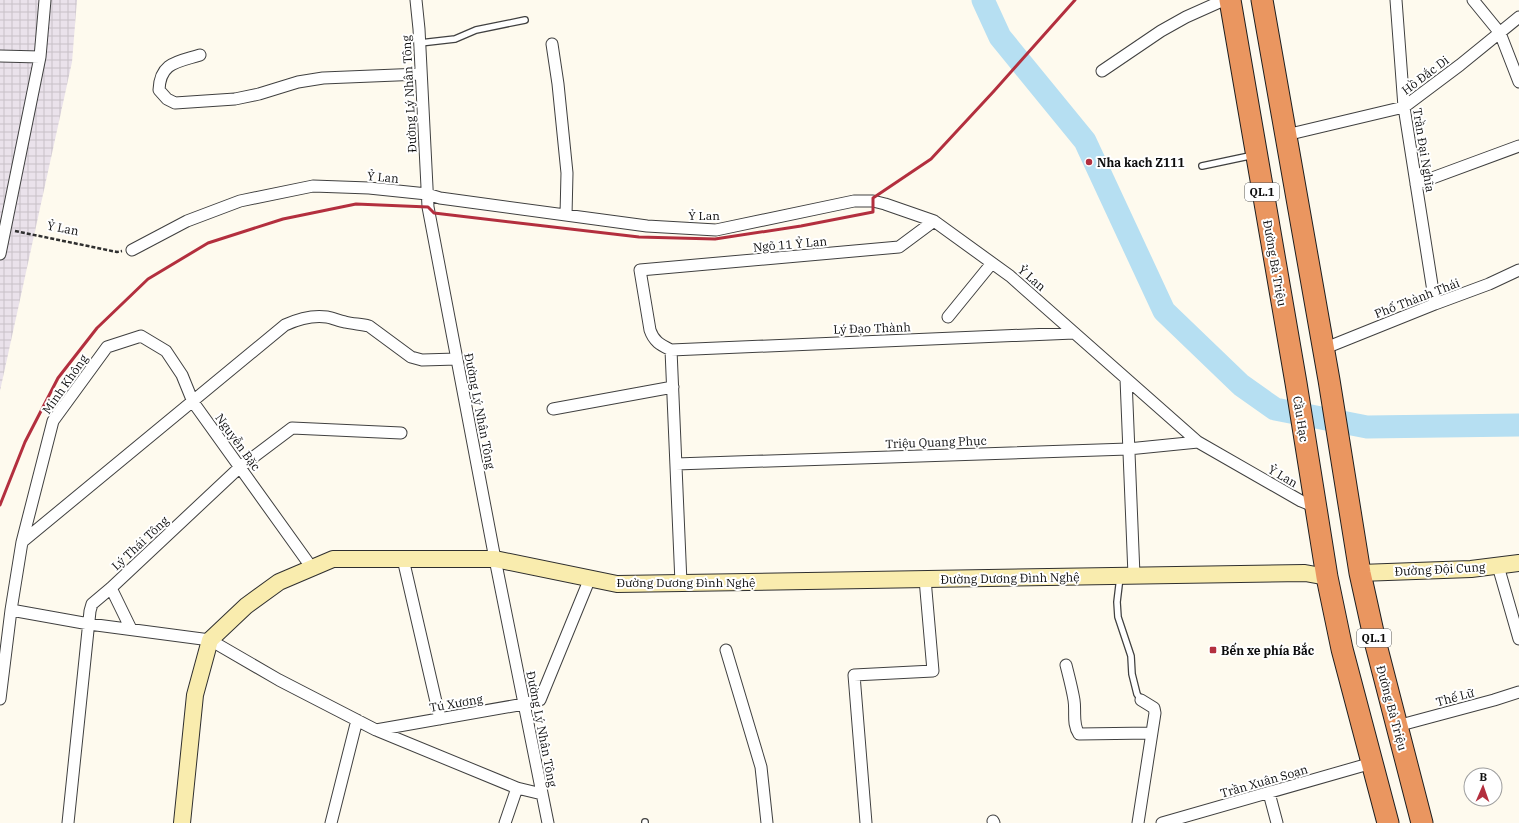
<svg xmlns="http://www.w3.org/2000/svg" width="1519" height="823" font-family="'IBM Plex Serif',serif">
  <defs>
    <pattern id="industrial-grid" width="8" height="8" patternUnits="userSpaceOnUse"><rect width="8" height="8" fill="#eae2eb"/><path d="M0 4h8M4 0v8" fill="none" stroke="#c8c1c8"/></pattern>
  </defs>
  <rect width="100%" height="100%" fill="#fefaee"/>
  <path fill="url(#industrial-grid)" d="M 0,0 L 77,0 L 72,62 L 0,391 Z"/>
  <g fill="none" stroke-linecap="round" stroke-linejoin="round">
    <path stroke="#b6dff2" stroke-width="23" d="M 983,0 L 1000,37 L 1085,141 L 1164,311 L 1241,385 L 1275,409 L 1367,427 L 1519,425"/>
    <g stroke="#404040" stroke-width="8">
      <path id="lane" d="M 420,43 L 455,39 L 476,30 L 525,20
        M 1202,166 L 1254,155
        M 1120,577 L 1117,602 L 1118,617 L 1131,656 L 1132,674 L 1137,694 L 1141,700
        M 645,822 L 645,823"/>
    </g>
    <g stroke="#404040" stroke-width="13">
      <path id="street" d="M 416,0 L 419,29 L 428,207 L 495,559 L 548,823
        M 1396,0 L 1404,107 L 1435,304
        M 1473,0 L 1500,33 L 1519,82
        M 552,44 L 558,84 L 567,173 L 566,215
        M 200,55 C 178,62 160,62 159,90 L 167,99 L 175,103 L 235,99 L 259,94 L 298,82 L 323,78 L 421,74
        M 0,56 L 40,57
        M 1102,71 L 1161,31 L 1186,17 L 1224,0
        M 1286,135 L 1404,107 L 1460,65 L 1519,17
        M 1416,184 L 1519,146
        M 934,221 L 899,247 L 640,270 L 650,330 C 654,342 661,345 671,350 L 1074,333
        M 132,250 L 187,221 L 240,201 L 313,186 L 369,188 L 427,194 L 440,198 L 647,226 L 716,230 L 854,201 L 873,201 L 885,204 L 934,221 L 1010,276 L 1198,442 L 1301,501 L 1316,507
        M 0,254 L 40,57 L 45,0
        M 948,317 L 992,263
        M 1323,349 L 1435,304 L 1489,284 L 1519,270
        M 671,350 L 681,583
        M 1126,379 L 1134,575
        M 553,409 L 673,387
        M 676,464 L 1128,449 L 1198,442
        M 22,542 L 285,325 C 298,319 313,315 327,317 C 333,318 339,321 345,322 C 353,324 361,324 369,326 L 411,357 L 422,360 L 457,359
        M 403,559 L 440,719
        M 1498,566 L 1519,639
        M 111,588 L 131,629
        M 11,610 L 89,624 L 210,640 L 279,680 L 376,730 L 517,788 L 542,794
        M 726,650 L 761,767 L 767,823
        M 1066,665 C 1069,677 1072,688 1074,700 C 1076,712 1072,724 1079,734 L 1151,733
        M 0,699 L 11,610 L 22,542 L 53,421 L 107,347 L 141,336 L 166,351 L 182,375 L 193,402 L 312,568
        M 1397,726 L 1494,700 L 1519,692
        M 376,730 L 524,704 L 540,700 L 590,578
        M 1269,793 L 1277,823
        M 993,821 L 994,823
        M 68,823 L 90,611 L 92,604 L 111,588 L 240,467 L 292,428 L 401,433
        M 331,823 L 357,720
        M 505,823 L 517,788
        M 866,823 L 854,675 L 933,671 L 925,579
        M 1138,823 L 1155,713 L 1154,708 L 1141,700
        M 1162,823 L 1372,763"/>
    </g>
    <g stroke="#2f2f2f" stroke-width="18">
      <path id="secondary" d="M 1360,573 L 1471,569 L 1519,563
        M 182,823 L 195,695 L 210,640 L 246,606 L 279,582 L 333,559 L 495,559 L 617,584 L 1305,573 L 1327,577"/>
    </g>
    <g stroke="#1e1e1e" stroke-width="23">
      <path id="highway" d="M 1230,0 L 1296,383 L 1327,577 L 1342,649 L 1388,823
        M 1262,0 L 1329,380 L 1360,573 L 1375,641 L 1422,823"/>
    </g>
    <path stroke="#2f2f2f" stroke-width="2.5" stroke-dasharray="4 2" stroke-linecap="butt" d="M 15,231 L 117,252 L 122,251"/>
    <use href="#lane" stroke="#fff" stroke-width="5.5"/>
    <use href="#street" stroke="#fff" stroke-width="11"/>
    <use href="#secondary" stroke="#f9ecae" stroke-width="16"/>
    <use href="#highway" stroke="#ea9660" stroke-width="21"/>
    <path stroke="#b32f3e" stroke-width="3" d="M 0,505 L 25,442 L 58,378 L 97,328 L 148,279 L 208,243 L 283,219 L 356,204 L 428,207 L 434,213 L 639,237 L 715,239 L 801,226 L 873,212 L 873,198 L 931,159 L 994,91 L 1075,0"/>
  </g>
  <g fill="#b32f3e" stroke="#fff" stroke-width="1.5">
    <circle cx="1089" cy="162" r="4"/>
    <rect x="1209" y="646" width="8" height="8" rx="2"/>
  </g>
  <g text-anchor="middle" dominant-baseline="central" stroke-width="4" stroke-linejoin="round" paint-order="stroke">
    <g fill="#fff" stroke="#565656" stroke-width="1">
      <rect x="1245" y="183" width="34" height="18" rx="3"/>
      <rect x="1357" y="629" width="34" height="18" rx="3"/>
    </g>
    <g font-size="11" font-weight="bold" fill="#0d0d0d">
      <text x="1262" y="192">QL.1</text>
      <text x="1374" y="638">QL.1</text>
    </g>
    <g font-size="12" fill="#0d0d0d" stroke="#fff">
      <text transform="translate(1425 75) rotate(-37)">Hồ Đắc Di</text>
      <text transform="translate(409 94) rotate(-93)">Đường Lý Nhân Tông</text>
      <text transform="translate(1424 150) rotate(81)">Trần Đại Nghĩa</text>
      <text transform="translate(383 177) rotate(5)">Ỷ Lan</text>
      <text x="704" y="215">Ỷ Lan</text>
      <text transform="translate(63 228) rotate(11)">Ỷ Lan</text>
      <text transform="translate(790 244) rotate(-5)">Ngõ 11 Ỷ Lan</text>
      <text transform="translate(1275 263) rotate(80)">Đường Bà Triệu</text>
      <text transform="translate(1032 278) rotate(41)">Ỷ Lan</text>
      <text transform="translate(1417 298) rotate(-21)">Phố Thành Thái</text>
      <text transform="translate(872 328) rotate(-2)">Lý Đạo Thành</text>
      <text transform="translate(65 384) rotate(-55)">Minh Không</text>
      <text transform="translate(480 411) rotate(79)">Đường Lý Nhân Tông</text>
      <text transform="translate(1301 419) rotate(81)">Cầu Hạc</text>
      <text transform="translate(238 442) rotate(54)">Nguyễn Bặc</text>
      <text transform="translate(936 442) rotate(-2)">Triệu Quang Phục</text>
      <text transform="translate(1283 476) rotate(30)">Ỷ Lan</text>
      <text transform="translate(140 543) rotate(-43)">Lý Thái Tông</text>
      <text transform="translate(1440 569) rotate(-3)">Đường Đội Cung</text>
      <text transform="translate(1010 578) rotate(-1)">Đường Dương Đình Nghệ</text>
      <text x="686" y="582">Đường Dương Đình Nghệ</text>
      <text transform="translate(1455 697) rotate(-15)">Thế Lữ</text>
      <text transform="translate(456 703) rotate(-10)">Tú Xương</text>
      <text transform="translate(1392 708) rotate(75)">Đường Bà Triệu</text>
      <text transform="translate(542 729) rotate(79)">Đường Lý Nhân Tông</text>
      <text transform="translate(1264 781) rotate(-16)">Trần Xuân Soạn</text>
    </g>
    <g font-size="12" font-weight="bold" fill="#0d0d0d" stroke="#fff" text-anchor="start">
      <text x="1097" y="162">Nha kach Z111</text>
      <text x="1221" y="650">Bến xe phía Bắc</text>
    </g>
  </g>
  <g transform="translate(1483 787) rotate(2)"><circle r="19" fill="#ffffff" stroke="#9e9e9e"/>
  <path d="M0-3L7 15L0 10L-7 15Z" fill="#b32f3e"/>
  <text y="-6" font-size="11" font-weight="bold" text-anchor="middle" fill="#0d0d0d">B</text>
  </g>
</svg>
